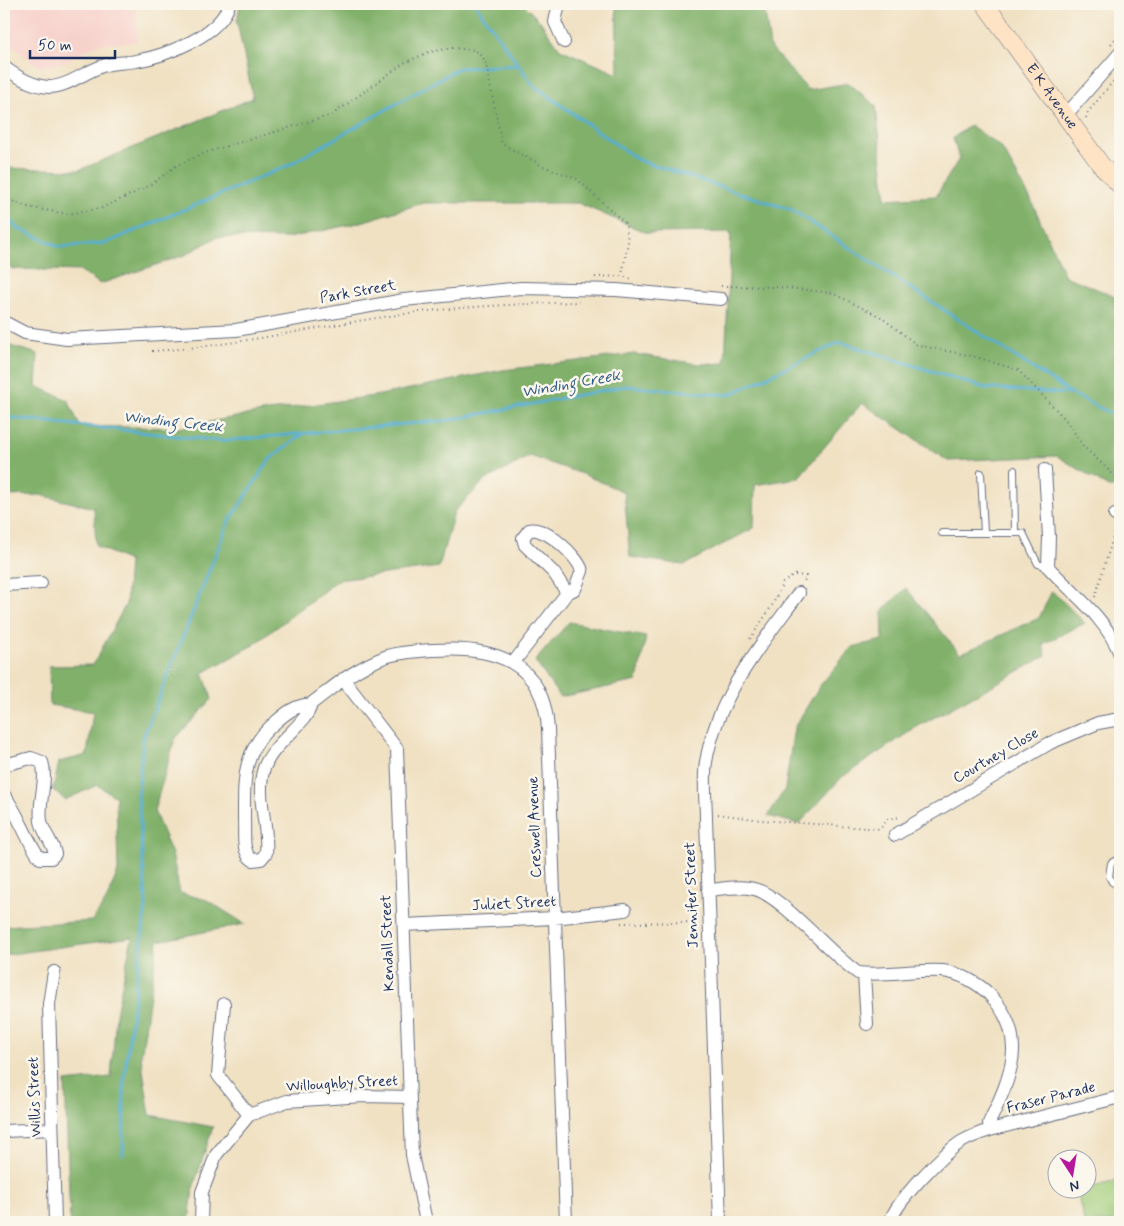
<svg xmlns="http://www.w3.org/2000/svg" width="1124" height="1226" font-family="Mynerve,sans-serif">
  <rect width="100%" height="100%" fill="#fbf7ec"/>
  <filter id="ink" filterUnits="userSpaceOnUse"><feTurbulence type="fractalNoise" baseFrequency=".02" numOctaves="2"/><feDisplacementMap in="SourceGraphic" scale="10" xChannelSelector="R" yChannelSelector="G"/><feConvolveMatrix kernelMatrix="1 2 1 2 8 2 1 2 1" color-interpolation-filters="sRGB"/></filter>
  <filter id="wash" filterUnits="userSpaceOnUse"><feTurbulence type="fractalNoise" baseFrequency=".0096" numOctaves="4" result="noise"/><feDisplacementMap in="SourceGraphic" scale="20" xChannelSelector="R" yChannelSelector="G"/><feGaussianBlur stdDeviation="1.12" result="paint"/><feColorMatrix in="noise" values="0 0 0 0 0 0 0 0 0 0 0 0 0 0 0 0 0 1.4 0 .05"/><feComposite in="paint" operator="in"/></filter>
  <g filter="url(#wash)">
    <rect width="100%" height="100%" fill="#f0e1c3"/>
    <path fill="#f7d0ca" d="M 4,4 L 136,4 L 137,42 L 98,44 L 65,62 L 39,67 L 4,39 Z"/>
    <path fill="#a0cc79" stroke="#5e7e6c" d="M 1120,1180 L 1120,1222 L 1084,1222 L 1077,1191 Z"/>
    <path fill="#80b069" stroke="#4e7064" d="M 240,4 L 523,4 L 540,21 L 560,49 L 618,74 L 616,4 L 764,4 L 770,47 L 808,90 L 849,83 L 876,106 L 886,199 L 936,196 L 959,159 L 953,138 L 970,125 L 1001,147 L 1030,198 L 1065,276 L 1114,296 L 1120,326 L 1120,487 L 1110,488 L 1057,456 L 948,461 L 862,403 L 798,478 L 755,485 L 754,528 L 684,565 L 630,557 L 624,492 L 585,475 L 530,456 L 484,481 L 454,512 L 439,567 L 338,580 L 255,644 L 203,673 L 212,699 L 175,739 L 154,811 L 172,854 L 180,893 L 207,900 L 245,924 L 158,941 L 141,1057 L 150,1115 L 213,1127 L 193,1188 L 189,1222 L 70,1222 L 65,1082 L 111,1077 L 116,1014 L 132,937 L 4,955 L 4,926 L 92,921 L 106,901 L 118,871 L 116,797 L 97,785 L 65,800 L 53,790 L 59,762 L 87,755 L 93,712 L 50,705 L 49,666 L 93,665 L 126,604 L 129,561 L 96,546 L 94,508 L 40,495 L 4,496 L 4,344 L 38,354 L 36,386 L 68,400 L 80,426 L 178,428 L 262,412 L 380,395 L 503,370 L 634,354 L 699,364 L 725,363 L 731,232 L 647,233 L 578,203 L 423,203 L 358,223 L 288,238 L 217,237 L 185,255 L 100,284 L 81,271 L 13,269 L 4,264 L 4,168 L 79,170 L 253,98 L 237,22 Z
      M 906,588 L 960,654 L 1039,618 L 1052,591 L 1085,623 L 1043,644 L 1046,656 L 915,728 L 842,777 L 799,824 L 768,816 L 785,789 L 794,728 L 819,687 L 852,647 L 883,640 L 882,611 Z
      M 569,622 L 646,637 L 637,681 L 560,697 L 535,661 Z"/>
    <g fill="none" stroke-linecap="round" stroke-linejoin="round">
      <path stroke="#54aed2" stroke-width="3" d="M 475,4 L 533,85 L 638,160 L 792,210 L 1072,394 L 1120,418
        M 4,214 L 17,228 L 60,247 L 106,243 L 287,166 L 459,68 L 518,65
        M 4,417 L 221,441 L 450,420 L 625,386 L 729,395 L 840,342 L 985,388 L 1072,394
        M 123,1155 L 124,1079 L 146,905 L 138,796 L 143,738 L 228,523 L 270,459 L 304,433"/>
    </g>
  </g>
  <g filter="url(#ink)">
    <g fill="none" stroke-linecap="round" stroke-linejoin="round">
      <g stroke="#666d81" stroke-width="8">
        <path id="lane" d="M 1014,470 L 1015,533
          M 981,473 L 984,533
          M 942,533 L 1023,533 L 1038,564 L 1048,567
          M 1120,858 L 1111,863 L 1109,876 L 1112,882 L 1120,886"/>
      </g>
      <g stroke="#666d81" stroke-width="14">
        <path id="street" d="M 559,4 L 555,22 L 564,42
          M 4,67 C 17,77 32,86 49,87 C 69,87 86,70 106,65 C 115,62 126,63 136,61 C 165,56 221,35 229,4
          M 1066,115 L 1120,53
          M 4,322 L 25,333 L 67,339 L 236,330 L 404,300 L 521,288 L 616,290 L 721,299
          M 1045,470 L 1049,537 L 1048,567 C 1074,595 1106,618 1120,654
          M 1115,515 L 1120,515
          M 4,585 L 41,583
          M 514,662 L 567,593 L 575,589 L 582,571 C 578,556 545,526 529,530 L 523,538 L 525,545 L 554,573 L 567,593
          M 343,679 L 397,749 L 412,1155 L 425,1217 L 428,1222
          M 311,704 C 307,725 274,741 264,768 C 255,796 269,825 266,853 L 261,859 L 253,860 C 241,853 245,834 244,821 C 244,779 242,749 277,721 C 287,712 297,705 311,704 C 334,686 356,668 385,657 C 400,652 418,651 434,650 C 493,646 544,661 548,729 L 566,1222
          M 4,765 L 31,758 L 42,762 C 48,780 38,801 41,821 C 43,833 53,842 55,854 L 51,858 L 40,858 C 25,838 19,814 4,795
          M 895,835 L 1050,743 L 1098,723 L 1120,719
          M 708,890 C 722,889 740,885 754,889 C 781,895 831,955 858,973 C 886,976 915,969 943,971 C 960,973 978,983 990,995 C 1030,1037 1010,1078 989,1123 L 990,1130 C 980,1133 970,1137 961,1142 C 943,1154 896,1201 890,1222
          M 404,925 L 554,918 L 625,910
          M 54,972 L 49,1004 L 55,1222
          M 864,974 L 867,1024
          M 224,1004 L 218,1075 L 249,1115
          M 990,1130 L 1120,1097
          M 4,1131 L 52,1129
          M 201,1222 L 202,1192 L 216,1155 L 249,1115 L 287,1101 L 363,1096 L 410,1097
          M 720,1222 L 706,819 C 706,801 703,780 706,762 C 717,696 761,645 799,593"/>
      </g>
      <g stroke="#666d81" stroke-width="19">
        <g id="secondary">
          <path id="s1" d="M 985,4 L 1101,165 L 1120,185"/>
        </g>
      </g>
      <path stroke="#666d81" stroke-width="2" stroke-dasharray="1 4" stroke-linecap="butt" d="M 1111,44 L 1120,33
        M 1086,118 L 1088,112 L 1120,73
        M 4,198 L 28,207 L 67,214 L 102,208 L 149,186 L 176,166 L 204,153 L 332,115 L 404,63 L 429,52 L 452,48 L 475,50 L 485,60 L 502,144 L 543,166 L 577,179 L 626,224 L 628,242 L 622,275
        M 595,277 L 621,276 L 632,279
        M 721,286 L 778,287 L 832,293 L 881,317 L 917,345 L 972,356 L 1018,370 L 1065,419 L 1083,446 L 1120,481
        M 152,351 C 240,346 325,324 412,313 C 467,306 523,304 579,302
        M 1095,597 L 1114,534 L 1120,534
        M 750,639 L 773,604 L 783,582 L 795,575 L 806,576 L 804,582
        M 1117,666 L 1120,674
        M 718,814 L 761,820 L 880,829 L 887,819 L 901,817
        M 621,923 L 696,922 L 697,908"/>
      <use href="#lane" stroke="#fff" stroke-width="6"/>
      <use href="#street" stroke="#fff" stroke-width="12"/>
      <use href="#secondary" stroke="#fee4c5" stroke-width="18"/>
    </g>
  </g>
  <g text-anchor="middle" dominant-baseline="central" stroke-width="5" stroke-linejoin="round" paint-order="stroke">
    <g font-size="15" fill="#1b2f5e" stroke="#fbf7ec">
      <text stroke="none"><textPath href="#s1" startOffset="114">E K Avenue</textPath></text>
      <text transform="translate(358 292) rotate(-10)">Park Street</text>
      <text transform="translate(996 756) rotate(-30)">Courtney Close</text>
      <text transform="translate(535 827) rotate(-92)">Creswell Avenue</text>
      <text transform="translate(692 895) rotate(-92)">Jennifer Street</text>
      <text transform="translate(514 904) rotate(-3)">Juliet Street</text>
      <text transform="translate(388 943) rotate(-92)">Kendall Street</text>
      <text transform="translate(342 1084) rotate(-3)">Willoughby Street</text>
      <text transform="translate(35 1097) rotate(-92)">Willis Street</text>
      <text transform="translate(1051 1098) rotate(-14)">Fraser Parade</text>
    </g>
    <g font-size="16" font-style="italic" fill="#2f5b87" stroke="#fbf7ec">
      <text transform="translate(571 384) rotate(-10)">Winding Creek</text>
      <text transform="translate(173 422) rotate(6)">Winding Creek</text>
    </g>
  </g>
  <rect width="1124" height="1226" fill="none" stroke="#fbf7ec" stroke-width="20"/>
  <g transform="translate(1072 1174) rotate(168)"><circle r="24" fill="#fbf7ec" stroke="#a1a7b3"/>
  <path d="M0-4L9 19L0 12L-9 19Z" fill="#b5179e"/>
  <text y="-8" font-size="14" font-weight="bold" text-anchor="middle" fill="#1b2f5e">N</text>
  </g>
  <path d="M30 50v8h85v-8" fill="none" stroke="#1b2f5e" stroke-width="2.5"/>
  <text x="38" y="50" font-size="15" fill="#1b2f5e" stroke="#fbf7ec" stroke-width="4" paint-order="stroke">50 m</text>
</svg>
